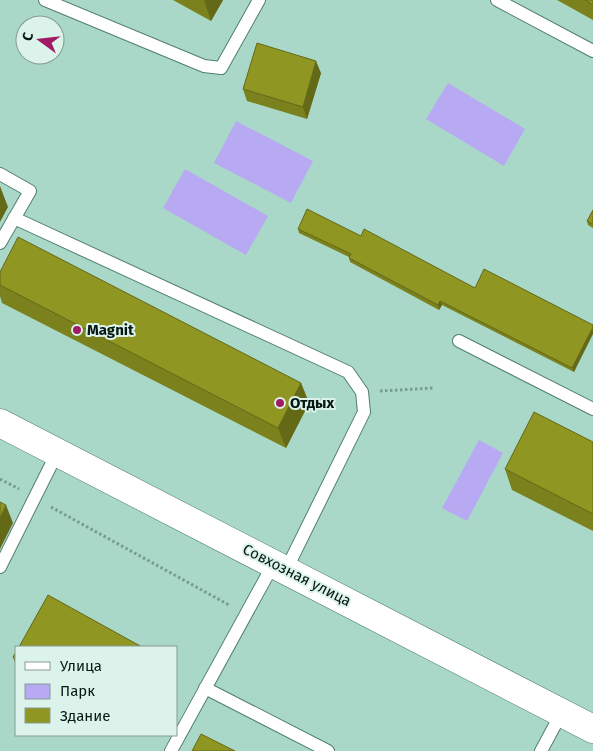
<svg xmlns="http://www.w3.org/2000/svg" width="593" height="751" font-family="'Fira Sans',sans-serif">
  <rect width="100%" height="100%" fill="#a9d8c9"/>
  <path fill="#b8a9f3" d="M 448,83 L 525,129 L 504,166 L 426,119 Z
    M 236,121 L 313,161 L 291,203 L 214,163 Z
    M 185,169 L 268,216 L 246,255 L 163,208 Z
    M 479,440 L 503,453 L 467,521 L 442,508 Z"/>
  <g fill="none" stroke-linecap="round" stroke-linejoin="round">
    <g stroke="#527e70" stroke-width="14">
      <path id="service" d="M 45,0 L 204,66 L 221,68 L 259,0
        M 497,0 L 593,51
        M 0,174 L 30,191 L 0,243
        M 14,218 L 348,372 L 362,392 L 364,412 L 286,570
        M 459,341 L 593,409
        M 0,567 L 57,453
        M 205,688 L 328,751
        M 171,751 L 274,563
        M 541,751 L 562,712"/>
    </g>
    <g stroke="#527e70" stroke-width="29">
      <path id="tertiary" d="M 0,423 L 593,729"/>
    </g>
    <path stroke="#769c90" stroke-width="3" stroke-dasharray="2.5 2.5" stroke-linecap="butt" d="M 380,391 L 434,388
      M 0,479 L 19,489
      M 51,507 L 229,605"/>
    <use href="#service" stroke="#fff" stroke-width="12"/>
    <use href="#tertiary" stroke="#fff" stroke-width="28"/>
  </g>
  <path fill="#7b811d" d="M 173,0 L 223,0 L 211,21 Z
    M 557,0 L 593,0 L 593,20 Z
    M 321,73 L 307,119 L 247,101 L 243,89 Z
    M 593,210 L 593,228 L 588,225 L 587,221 Z
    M 298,229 L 361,236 L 475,288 L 593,325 L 574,372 L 442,305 L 439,310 L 350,262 L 349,258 L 349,257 L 299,233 Z
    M 0,272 L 301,383 L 309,403 L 286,448 L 2,303 L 0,296 Z
    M 593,442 L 593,531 L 512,490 L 505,469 Z
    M 16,652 L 16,666 L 13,657 Z"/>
  <path fill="#646918" d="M 204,0 L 223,0 L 211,21 Z
    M 316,61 L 321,73 L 307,119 L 303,107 Z
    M 0,186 L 8,207 L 0,222 Z
    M 440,301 L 442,305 L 439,310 L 438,305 Z
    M 593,327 L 593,334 L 574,372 L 572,368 Z
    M 301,383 L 309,403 L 286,448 L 278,428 Z
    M 6,505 L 13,523 L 0,549 L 0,518 Z"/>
  <path fill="#8f9622" stroke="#646918" d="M 585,0 L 593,0 L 593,5 Z
    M 257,43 L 316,61 L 303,107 L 243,89 Z
    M 307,209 L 361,236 L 364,229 L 475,288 L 484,269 L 593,325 L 593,327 L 572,368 L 440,301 L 438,305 L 349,258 L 351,254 L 298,229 Z
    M 593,210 L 593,224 L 587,221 Z
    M 18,237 L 301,383 L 278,428 L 0,285 L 0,272 Z
    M 534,412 L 593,442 L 593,514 L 505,469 Z
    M 0,502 L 6,505 L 0,518 Z
    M 48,595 L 142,647 L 19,647 Z
    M 16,652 L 16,659 L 13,657 Z
    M 201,734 L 235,751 L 192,751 Z"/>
  <g fill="#a11a66" stroke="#dcf3eb" stroke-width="2">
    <circle cx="77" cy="330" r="5"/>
    <circle cx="280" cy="403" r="5"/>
  </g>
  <g text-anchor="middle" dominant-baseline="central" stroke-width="4" stroke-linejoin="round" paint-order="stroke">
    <g font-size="15" font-weight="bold" fill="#061813" stroke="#dcf3eb" text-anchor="start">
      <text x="87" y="330">Magnit</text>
      <text x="290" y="403">Отдых</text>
    </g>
    <g font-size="15" fill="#061813" stroke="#dcf3eb">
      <text transform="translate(297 575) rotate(27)">Совхозная улица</text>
    </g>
  </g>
  <rect x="15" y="646" width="162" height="90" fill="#dcf3eb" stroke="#869b95"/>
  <rect x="25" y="662" width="25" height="8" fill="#ffffff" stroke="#869b95"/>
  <text x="60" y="671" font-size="15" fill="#061813">Улица</text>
  <rect x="25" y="684" width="25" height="15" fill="#b8a9f3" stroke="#869b95"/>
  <text x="60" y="696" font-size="15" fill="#061813">Парк</text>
  <rect x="25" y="708" width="25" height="15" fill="#8f9622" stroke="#869b95"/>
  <text x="60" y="721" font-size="15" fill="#061813">Здание</text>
  <g transform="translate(40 40) rotate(285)"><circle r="24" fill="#dcf3eb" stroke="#869b95"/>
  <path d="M0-4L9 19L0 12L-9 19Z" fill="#a11a66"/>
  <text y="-8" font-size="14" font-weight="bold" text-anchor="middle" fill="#061813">С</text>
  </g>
</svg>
